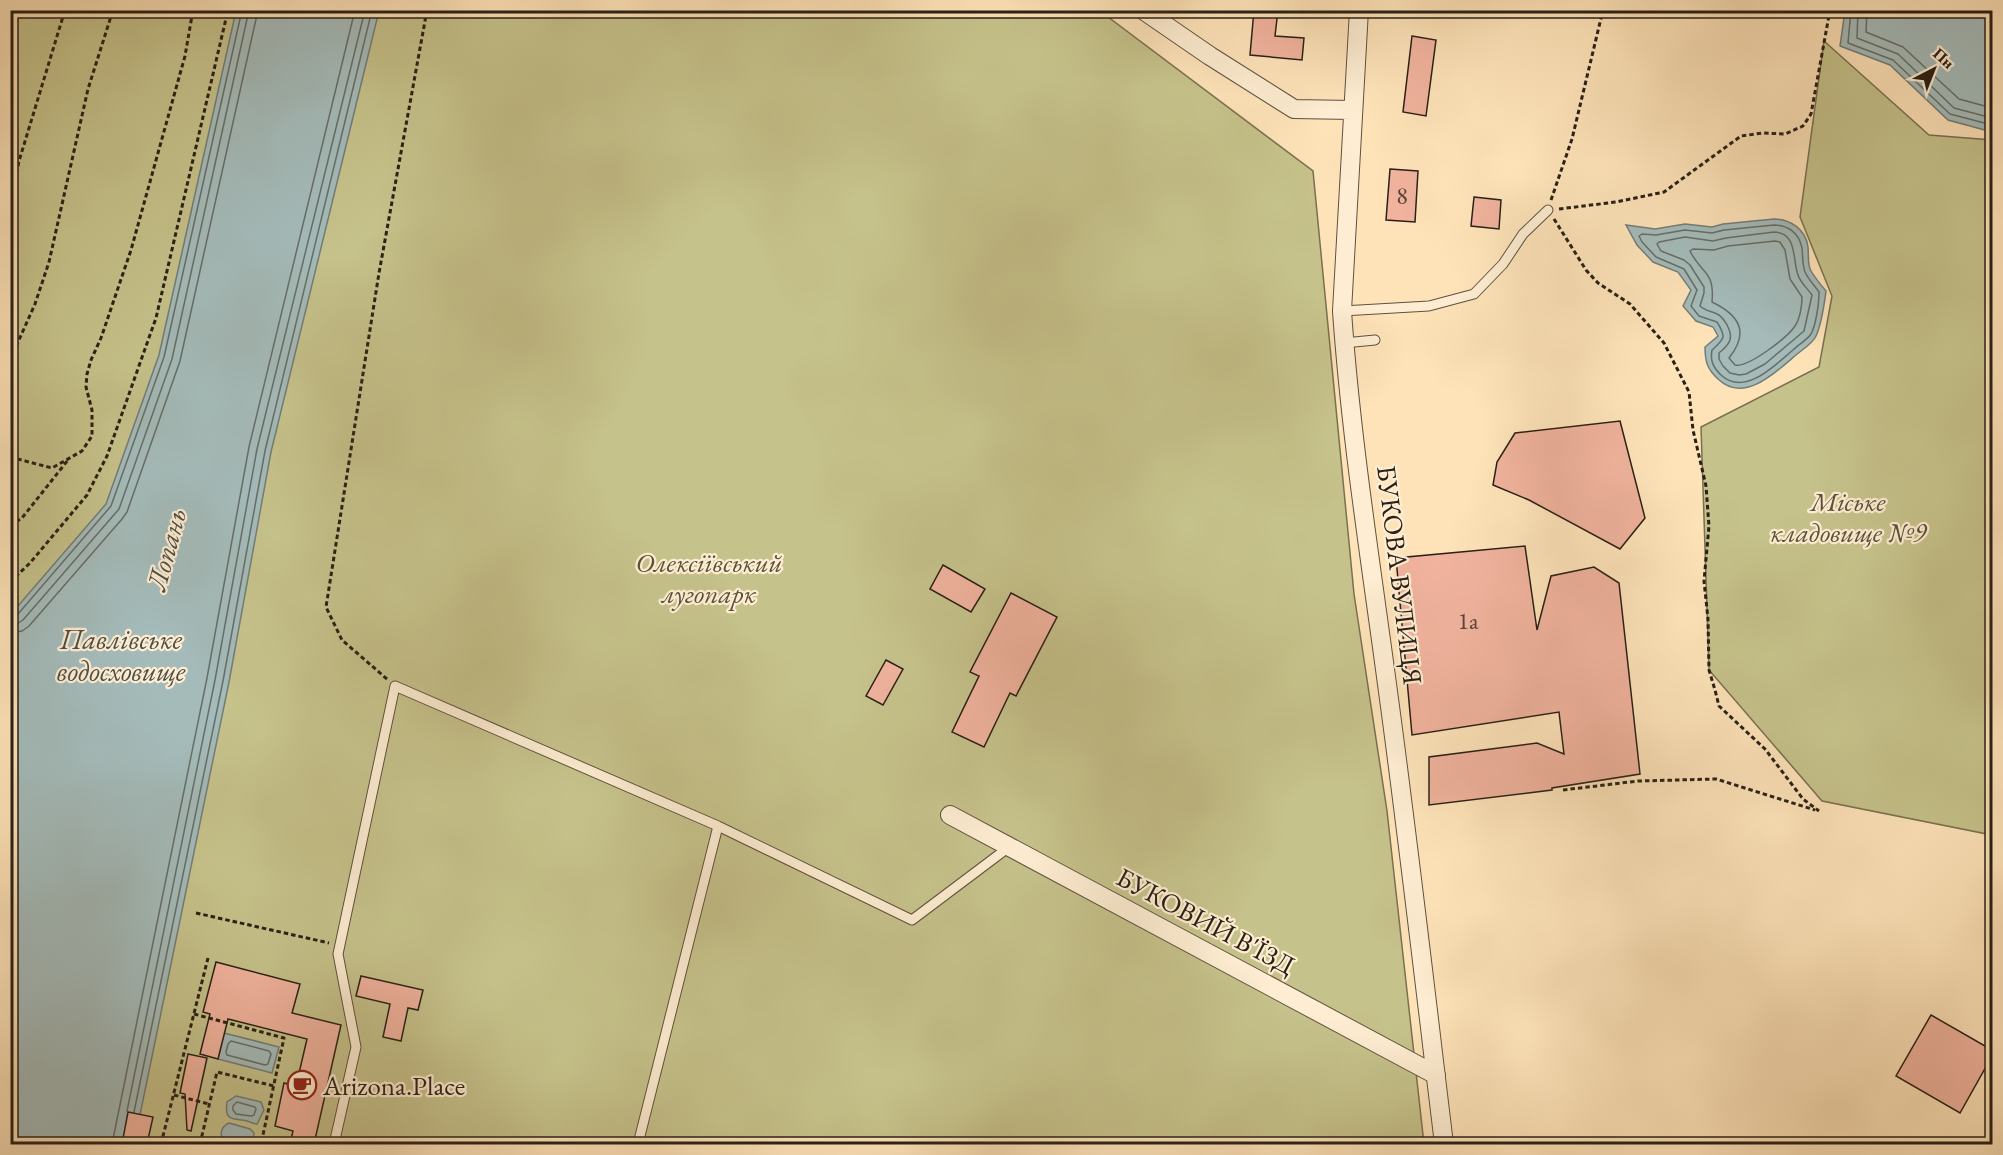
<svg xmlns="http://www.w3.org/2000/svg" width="2003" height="1155" font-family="'EB Garamond',serif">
  <rect width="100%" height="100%" fill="#fee3b9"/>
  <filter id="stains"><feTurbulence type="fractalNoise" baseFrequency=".00333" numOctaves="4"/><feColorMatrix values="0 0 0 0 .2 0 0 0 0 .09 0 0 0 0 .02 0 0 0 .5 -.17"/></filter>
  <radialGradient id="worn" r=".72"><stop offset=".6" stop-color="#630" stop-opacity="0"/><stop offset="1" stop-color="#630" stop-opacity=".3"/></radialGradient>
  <path fill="#c6c28b" stroke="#787150" stroke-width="1.5" d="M 10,11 L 1100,11 L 1313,171 L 1354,594 L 1387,811 L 1424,1144 L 11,1144 Z
    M 1824,41 L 1929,135 L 1992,140 L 1992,835 L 1822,801 L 1709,670 L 1701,427 L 1819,367 L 1832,296 L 1800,217 Z"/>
  <path fill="#a4bbba" stroke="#737d78" stroke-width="1.5" d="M 236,11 L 379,11 L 271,452 L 229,682 L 134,1144 L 11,1144 L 11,614 L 106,504 L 159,355 Z
    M 1845,11 L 1992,11 L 1992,132 L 1948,120 L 1890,65 L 1840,46 Z
    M 1774,219 C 1791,219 1806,230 1808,247 C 1809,255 1807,264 1811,271 C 1815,278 1821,285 1826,291 C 1824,305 1822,323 1816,336 C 1813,343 1802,350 1796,355 C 1776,372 1744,404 1718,379 C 1707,369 1705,361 1705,347 L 1718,336 L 1713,327 L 1696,321 L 1683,306 L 1691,290 L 1678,272 L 1653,262 L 1637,245 L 1626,225 L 1655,229 L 1685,224 L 1712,227 L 1723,224 Z
    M 224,1033 L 279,1047 L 272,1073 L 218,1059 Z
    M 236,1096 L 261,1102 L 264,1110 L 257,1124 C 253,1124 250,1122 247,1121 C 235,1117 224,1124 227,1102 Z
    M 229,1123 L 250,1129 L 254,1133 L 252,1144 C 245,1145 237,1146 231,1144 C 219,1142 218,1128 229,1123 Z"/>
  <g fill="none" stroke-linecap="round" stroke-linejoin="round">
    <path stroke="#666e68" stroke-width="1.5" d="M 1851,10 L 1848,43 L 1893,60 L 1950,114 L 1992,125
      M 1858,10 L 1857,38 L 1898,54 L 1954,108 L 1992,118
      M 1867,10 L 1866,32 L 1903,47 L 1959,99 L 1992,108
      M 1774,225 C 1788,225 1799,233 1802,248 C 1803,256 1802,264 1805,272 C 1808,279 1815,286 1819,292 C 1819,303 1816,325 1811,334 C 1807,340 1798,345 1793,350 C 1775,365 1745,397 1721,375 C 1713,367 1710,361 1712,350 C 1724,339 1727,338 1717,322 L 1699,316 L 1691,306 L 1697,290 L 1684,269 L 1656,257 L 1642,242 L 1639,236 L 1642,234 L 1656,235 L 1685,230 L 1712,233 L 1724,230 Z
      M 1774,232 C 1798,233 1792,259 1798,275 C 1800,282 1807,288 1812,295 L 1804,331 L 1765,364 L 1746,374 L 1739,375 L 1730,373 L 1723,366 L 1719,359 L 1719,353 C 1730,344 1734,338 1727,325 C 1724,320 1722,316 1717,314 C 1711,311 1705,311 1700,306 L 1704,293 L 1704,287 L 1690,265 L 1684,260 L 1661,251 L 1657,244 L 1659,242 L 1685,237 L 1713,241 L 1726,238 Z
      M 1775,241 L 1780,242 L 1785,250 L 1790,279 L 1802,297 C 1802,305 1800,319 1795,326 C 1788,337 1748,368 1735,365 L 1729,358 C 1750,332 1739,315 1712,302 C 1715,270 1701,274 1690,251 L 1693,249 L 1714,250 L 1728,246 Z
      M 10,617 L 18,614 L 111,506 L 164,357 L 242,10
      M 10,624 L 17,624 L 23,620 L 119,509 L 172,359 L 249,10
      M 10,633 L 22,631 L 29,626 L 122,519 L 127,512 L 180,361 L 258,10
      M 231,1041 L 269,1051 L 271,1054 L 268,1064 L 265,1065 L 227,1055 L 226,1052 L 228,1044 Z
      M 237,1102 L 255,1107 L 256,1109 L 254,1115 L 251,1116 L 236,1114 L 233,1110 L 233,1106 Z
      M 127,1111 L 215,680 L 257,449 L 365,10
      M 134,1112 L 223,681 L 265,451 L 372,10
      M 112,1144 L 207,678 L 249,447 L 355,10"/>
  </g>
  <path fill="#f1b39e" stroke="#292016" stroke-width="1.5" d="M 1254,10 L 1278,10 L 1275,36 L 1304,38 L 1302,60 L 1250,55 Z
    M 1412,36 L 1436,40 L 1426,116 L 1403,112 Z
    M 1390,169 L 1418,171 L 1415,222 L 1386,220 Z
    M 1474,197 L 1501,200 L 1499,229 L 1471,226 Z
    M 1620,421 L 1645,518 L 1620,549 L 1529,500 L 1493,485 L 1497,462 L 1515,433 Z
    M 1525,546 L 1537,630 L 1551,576 L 1594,567 L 1619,583 L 1640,774 L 1552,788 L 1552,790 L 1429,805 L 1429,757 L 1537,743 L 1564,754 L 1561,729 L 1559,712 L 1412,735 L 1396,558 Z
    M 943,565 L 985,589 L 971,612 L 930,589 Z
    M 1011,593 L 1057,617 L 1016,696 L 1010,693 L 984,747 L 952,732 L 979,676 L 970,672 Z
    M 886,660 L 903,669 L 883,705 L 866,696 Z
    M 216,962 L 300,984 L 292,1013 L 341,1025 L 314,1144 L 290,1144 L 293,1131 L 275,1126 L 284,1083 L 296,1086 L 307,1039 L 228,1019 L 218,1059 L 200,1054 L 210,1014 L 203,1012 Z
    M 361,976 L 423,990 L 418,1010 L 408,1008 L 401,1041 L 383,1037 L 390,1004 L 356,996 Z
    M 1931,1015 L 1992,1050 L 1992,1056 L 1960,1113 L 1896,1076 Z
    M 188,1054 L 207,1058 L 191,1131 L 187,1130 L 185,1094 L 180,1093 Z
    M 128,1112 L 153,1117 L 147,1144 L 122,1144 Z"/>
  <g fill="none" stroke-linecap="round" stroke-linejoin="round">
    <g stroke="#5e513f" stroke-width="11">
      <path id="service" d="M 1342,311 L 1429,306 L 1474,294 L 1503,264 L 1523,234 L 1548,210
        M 1344,343 L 1375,340
        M 334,1144 L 356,1047 L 338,954 L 395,686 L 718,826 L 912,920 L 1009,847
        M 638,1144 L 718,826"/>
    </g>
    <g stroke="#5e513f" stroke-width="20">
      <path id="minor" d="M 1143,10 L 1210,56 L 1294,109 L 1352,110
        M 1359,10 L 1342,311 C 1351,441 1372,570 1389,699 C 1409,847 1426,996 1444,1144
        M 950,815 L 1436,1075"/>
    </g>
    <path stroke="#292016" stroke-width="3" stroke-dasharray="4.5 3" stroke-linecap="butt" d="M 1551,200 L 1572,139 L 1603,10
      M 10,203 L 19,161 L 65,10
      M 1559,209 L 1616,202 L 1664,192 L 1741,136 L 1763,133 L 1785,134 L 1803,126 L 1811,114 L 1830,10
      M 1554,219 L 1586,270 L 1598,283 L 1630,304 L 1664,343 L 1689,392 L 1693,430 L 1706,486 L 1709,526 L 1704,581 L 1708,619 L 1709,670 L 1715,690 L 1719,706 L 1765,749 L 1803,799 L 1819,811
      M 10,360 L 35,304 L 49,262 L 88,89 L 113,10
      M 10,457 L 52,468 L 82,451 L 92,436 L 92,410 L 86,387 L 87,374 L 91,360 L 101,338 L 131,250 L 185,56 L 193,10
      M 10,526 L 22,518 L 68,460
      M 10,582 L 30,563 L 87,495 L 107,456 L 156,318 L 228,10
      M 387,679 L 342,640 L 326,607 L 379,273 L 427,10
      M 1563,790 L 1638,781 L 1716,779 L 1815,810
      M 196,913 L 329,943
      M 194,1014 L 284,1038 L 261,1144
      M 174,1095 L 209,1104
      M 161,1144 L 208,958
      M 200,1144 L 217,1072 L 274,1086"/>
    <use href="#service" stroke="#feedd2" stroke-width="9"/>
    <use href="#minor" stroke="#feedd2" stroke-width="18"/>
  </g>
  <defs>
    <g id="cafe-ring" transform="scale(1.5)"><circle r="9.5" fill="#feedd2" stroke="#8f2418" stroke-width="1.5"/><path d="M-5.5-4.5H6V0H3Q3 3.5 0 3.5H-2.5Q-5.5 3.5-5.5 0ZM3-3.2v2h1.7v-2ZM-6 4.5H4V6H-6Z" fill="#8f2418"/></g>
  </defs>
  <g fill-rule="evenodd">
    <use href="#cafe-ring" x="302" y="1085"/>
  </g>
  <g text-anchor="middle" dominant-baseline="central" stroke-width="4.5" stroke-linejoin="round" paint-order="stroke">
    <g font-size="24" fill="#5b4538">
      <text x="1402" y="195">8</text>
      <text x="1468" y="620">1а</text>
    </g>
    <g font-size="27" font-style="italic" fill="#585139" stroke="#feedd2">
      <text x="1848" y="501">Міське<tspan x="1848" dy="31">кладовище №9</tspan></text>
      <text x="709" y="562">Олексіївський<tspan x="709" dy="31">лугопарк</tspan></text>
    </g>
    <g font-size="27" fill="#292016" stroke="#feedd2">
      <text transform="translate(1400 575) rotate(83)">БУКОВА ВУЛИЦЯ</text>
      <text transform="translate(1206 921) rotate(28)">БУКОВИЙ В'ЇЗД</text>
    </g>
    <g font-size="27" fill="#292016" stroke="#feedd2" text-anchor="start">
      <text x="323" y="1085">Arizona.Place</text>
    </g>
    <g font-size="28" font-style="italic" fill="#4e4e47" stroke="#feedd2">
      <text transform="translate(166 549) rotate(-75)">Лопань</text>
      <text x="121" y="639">Павлівське<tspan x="121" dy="32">водосховище</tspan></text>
    </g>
  </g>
  <rect width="2003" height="1155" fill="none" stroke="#fee3b9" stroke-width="36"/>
  <rect x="12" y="12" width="1979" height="1131" fill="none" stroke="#292016" stroke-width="3"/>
  <rect x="18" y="18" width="1967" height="1119" fill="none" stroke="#292016" stroke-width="1.5"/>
  <g transform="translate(1934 69) rotate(42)" stroke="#feedd2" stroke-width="4.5" paint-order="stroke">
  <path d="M0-4.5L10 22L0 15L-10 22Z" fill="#292016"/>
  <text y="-9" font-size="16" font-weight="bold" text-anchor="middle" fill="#292016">Пн</text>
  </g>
  <rect width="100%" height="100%" filter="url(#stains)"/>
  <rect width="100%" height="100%" fill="url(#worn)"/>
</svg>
